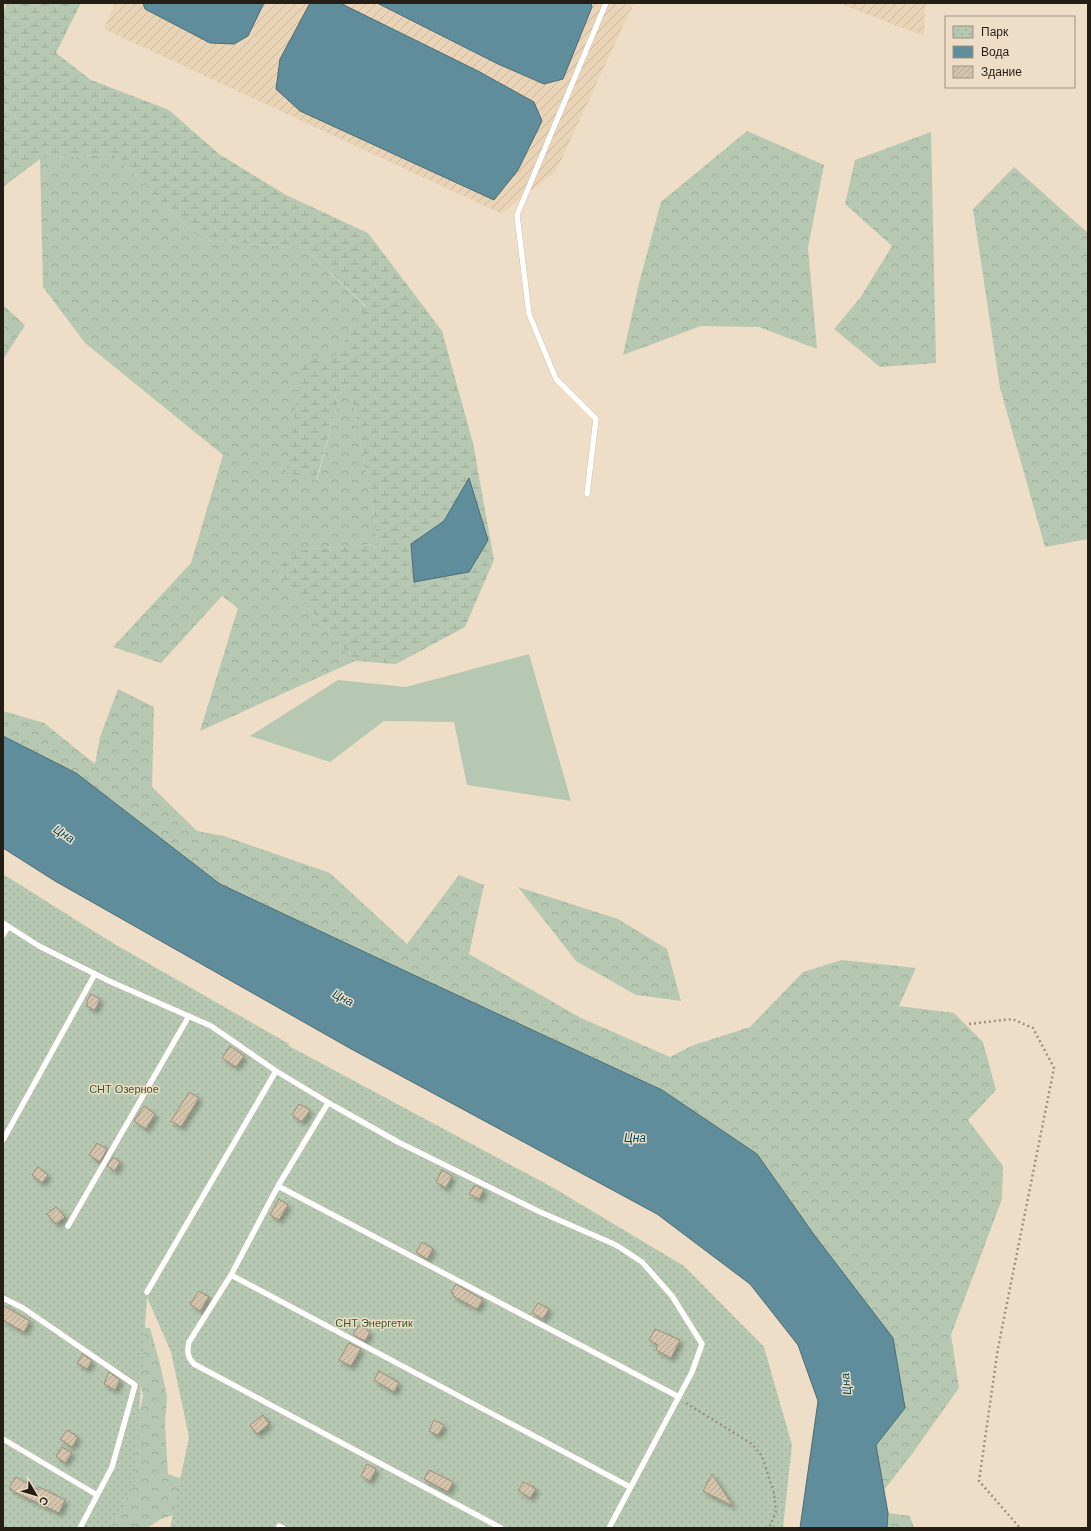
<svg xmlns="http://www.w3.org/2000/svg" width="1091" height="1531" font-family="Helvetica,sans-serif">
  <defs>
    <pattern id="industrial-furrows" width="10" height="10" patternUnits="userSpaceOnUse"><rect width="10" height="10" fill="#ead4b7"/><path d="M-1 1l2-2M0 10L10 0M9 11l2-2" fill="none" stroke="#c9b69c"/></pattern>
    <pattern id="forest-crowns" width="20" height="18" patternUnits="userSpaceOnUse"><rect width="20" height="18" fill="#b6c8b1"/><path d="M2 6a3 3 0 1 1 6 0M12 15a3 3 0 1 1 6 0" fill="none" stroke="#9cab97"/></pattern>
    <pattern id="wetland-marsh" width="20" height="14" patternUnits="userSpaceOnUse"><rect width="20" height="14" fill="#b6c8b1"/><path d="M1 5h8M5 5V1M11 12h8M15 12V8" fill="none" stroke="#9cab97"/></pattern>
    <pattern id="park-dots" width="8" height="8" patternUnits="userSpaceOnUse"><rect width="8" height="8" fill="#b6c8b1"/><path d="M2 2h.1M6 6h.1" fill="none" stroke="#9cab97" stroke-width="1.8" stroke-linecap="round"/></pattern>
    <pattern id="building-hatch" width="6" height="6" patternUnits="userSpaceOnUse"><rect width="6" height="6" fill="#d5c4ad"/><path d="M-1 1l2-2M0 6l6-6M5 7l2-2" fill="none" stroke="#b7a894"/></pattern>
    <filter id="shadow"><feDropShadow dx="3.5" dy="3.5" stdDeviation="2" flood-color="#0004"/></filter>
  </defs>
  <rect width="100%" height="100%" fill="#efdec7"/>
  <path fill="url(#industrial-furrows)" d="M 115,3 L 634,3 L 556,171 L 502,214 L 104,29 Z
    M 838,3 L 926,3 L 924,36 Z"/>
  <path fill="#b6c8b1" d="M 529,654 L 571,801 L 467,785 L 454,722 L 384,721 L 330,762 L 250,736 L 338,680 L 406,687 Z"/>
  <path fill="url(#forest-crowns)" d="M 747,131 L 824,165 L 808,248 L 817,349 L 759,327 L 701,326 L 623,355 L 639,283 L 661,202 Z
    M 931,132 L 936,363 L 880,367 L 834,329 L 860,298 L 892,246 L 845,204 L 855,160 Z
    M 113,154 L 201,240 L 305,248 L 366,307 L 335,358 L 286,472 L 317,480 L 343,384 L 354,407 L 373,508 L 377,544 L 298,550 L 274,569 L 355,661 L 200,731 L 238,608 L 222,596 L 161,663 L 113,647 L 191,563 L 223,455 L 85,343 L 43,287 L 40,159 Z
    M 1014,167 L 1088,233 L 1088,539 L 1045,547 L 1000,388 L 973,209 Z
    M 3,305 L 25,325 L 3,360 Z
    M 118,689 L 154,707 L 152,787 L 197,831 L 224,836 L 330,873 L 407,944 L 459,875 L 484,885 L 469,954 L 581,1018 L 670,1057 L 691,1046 L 750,1027 L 803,972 L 842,960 L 916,968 L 899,1006 L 954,1013 L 983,1042 L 996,1090 L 968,1120 L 1003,1166 L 1002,1199 L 951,1335 L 959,1388 L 912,1454 L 884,1490 L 876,1445 L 905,1407 L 815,1236 L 757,1154 L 662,1090 L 403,970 L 220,884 L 76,773 L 3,736 L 3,711 L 44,723 L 95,764 L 100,737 Z
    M 518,887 L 618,919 L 667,949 L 681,1001 L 636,995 L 576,961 Z
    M 135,1327 L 150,1328 L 160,1364 L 167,1396 L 165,1426 L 168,1474 L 193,1483 L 188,1510 L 161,1519 L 147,1528 L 92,1528 L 134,1434 L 143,1396 L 139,1375 Z
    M 888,1513 L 910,1516 L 914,1528 L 887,1528 Z"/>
  <path fill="url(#wetland-marsh)" d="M 7,3 L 81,3 L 56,53 L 91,80 L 169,110 L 219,154 L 286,195 L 368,233 L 442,331 L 473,443 L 494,560 L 465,627 L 396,664 L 355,661 L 274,569 L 298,550 L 377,544 L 373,508 L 354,407 L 343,385 L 316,481 L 286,472 L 303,357 L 335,357 L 366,306 L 305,248 L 201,240 L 113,154 L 40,159 L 3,187 L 3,12 Z"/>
  <path fill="url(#park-dots)" d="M 3,874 L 111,942 L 289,1044 L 289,1046 L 552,1187 L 684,1266 L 764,1347 L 792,1445 L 783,1528 L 170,1528 L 189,1437 L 171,1352 L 147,1297 L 134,1486 L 111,1528 L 3,1528 Z"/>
  <path fill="#5f8d9b" stroke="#4d6c73" d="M 143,3 L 264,3 L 248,36 L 234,44 L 210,43 L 145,9 Z
    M 310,3 L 340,3 L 478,71 L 534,102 L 542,121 L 518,170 L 494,200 L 300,111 L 276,89 L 280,59 Z
    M 377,3 L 591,3 L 592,7 L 563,79 L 544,84 L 498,64 Z
    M 469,478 L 488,540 L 469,572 L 414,582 L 411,544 L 444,521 Z
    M 3,736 L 76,773 L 220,884 L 403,970 L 662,1090 L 757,1154 L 815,1236 L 893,1338 L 905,1408 L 876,1445 L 888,1513 L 887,1528 L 800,1528 L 818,1401 L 798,1345 L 750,1284 L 657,1214 L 353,1050 L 55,881 L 3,848 Z"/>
  <path fill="url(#building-hatch)" stroke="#9d8d78" filter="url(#shadow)" d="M 91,994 L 100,999 L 95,1010 L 87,1006 L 87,1001 Z
    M 230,1046 L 244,1056 L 236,1067 L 222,1058 Z
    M 189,1092 L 199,1098 L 181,1127 L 171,1121 Z
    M 299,1104 L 310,1110 L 302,1122 L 292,1115 Z
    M 144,1106 L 155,1114 L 146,1129 L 134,1121 Z
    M 97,1143 L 107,1149 L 100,1162 L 89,1155 Z
    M 113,1157 L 120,1162 L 115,1171 L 107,1166 Z
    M 38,1167 L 48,1175 L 42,1183 L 32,1175 Z
    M 442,1170 L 452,1176 L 446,1188 L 436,1182 Z
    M 475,1185 L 484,1190 L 479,1199 L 469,1194 Z
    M 279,1199 L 288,1205 L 279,1220 L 270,1215 Z
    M 56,1207 L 65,1217 L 56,1224 L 47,1214 Z
    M 422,1242 L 433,1249 L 427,1259 L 416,1252 Z
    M 456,1284 L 483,1300 L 477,1309 L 453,1296 L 454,1294 L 451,1293 Z
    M 199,1291 L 209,1297 L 200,1311 L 190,1304 Z
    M 538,1303 L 549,1309 L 543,1319 L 532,1313 Z
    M 3,1305 L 30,1321 L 24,1332 L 3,1320 Z
    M 359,1325 L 370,1332 L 365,1341 L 353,1335 Z
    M 655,1329 L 680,1340 L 671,1358 L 656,1350 L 658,1345 L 649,1340 Z
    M 349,1343 L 361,1349 L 351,1366 L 339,1360 Z
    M 83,1354 L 92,1361 L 87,1369 L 77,1363 Z
    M 379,1371 L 399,1383 L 394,1392 L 374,1380 Z
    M 109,1372 L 120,1380 L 115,1390 L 104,1384 Z
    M 263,1415 L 269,1424 L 257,1434 L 250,1425 Z
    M 434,1420 L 444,1425 L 438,1435 L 429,1431 Z
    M 67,1430 L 78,1437 L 72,1447 L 60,1439 Z
    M 62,1447 L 72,1453 L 65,1463 L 56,1456 Z
    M 367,1464 L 376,1469 L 370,1481 L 361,1476 Z
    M 429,1470 L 453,1482 L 448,1492 L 424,1479 Z
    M 712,1474 L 733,1506 L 703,1491 Z
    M 16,1477 L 38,1490 L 39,1487 L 65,1500 L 59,1513 L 21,1495 L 9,1488 Z
    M 524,1482 L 536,1489 L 530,1498 L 518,1490 Z"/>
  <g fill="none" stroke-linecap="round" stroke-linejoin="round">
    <g stroke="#bcac96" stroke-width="6">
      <path id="service" d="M 587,494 L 596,419 L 556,379 L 529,314 L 517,215 L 606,3
        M 3,923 L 39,946 L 109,981 L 211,1026 L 276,1071 L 334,1106 L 398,1142 L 538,1211 L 616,1245 L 642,1262 L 672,1296 L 702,1344 L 692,1372 L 609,1528
        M 3,935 L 8,927
        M 328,1103 L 278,1186 L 231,1275 L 189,1342 C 187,1351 187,1357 194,1364 L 501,1528
        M 3,1140 L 95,974
        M 278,1186 L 679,1397
        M 68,1226 L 189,1016
        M 231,1275 L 630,1487
        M 147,1292 L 276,1071
        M 3,1298 L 23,1308 L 135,1385 L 112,1467 L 80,1528
        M 3,1439 L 97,1495
        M 279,1526 L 283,1528"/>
    </g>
    <path stroke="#9d907f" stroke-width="2.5" stroke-dasharray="2 3" stroke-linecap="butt" d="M 969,1024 L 1012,1019 L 1033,1028 L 1054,1068 L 998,1348 L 979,1481 L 1020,1528
      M 686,1403 L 752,1444 L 762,1456 L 774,1493 L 776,1512 L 769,1528"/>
    <use href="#service" stroke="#fff" stroke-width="5.5"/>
  </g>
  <g text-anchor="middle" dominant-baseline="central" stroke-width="3" stroke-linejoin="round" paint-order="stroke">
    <g font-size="11" fill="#35592a" stroke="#efdec7">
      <text x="124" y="1089">СНТ Озерное</text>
      <text x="374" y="1323">СНТ Энергетик</text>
    </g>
    <g font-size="12" font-style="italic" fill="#014858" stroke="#efdec7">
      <text transform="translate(64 834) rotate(33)">Цна</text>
      <text transform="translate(343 998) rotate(27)">Цна</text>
      <text x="635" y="1138">Цна</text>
      <text transform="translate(846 1384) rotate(-96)">Цна</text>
    </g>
  </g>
  <rect width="1091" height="1531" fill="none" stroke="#241e15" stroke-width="8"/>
  <rect x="945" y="16" width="130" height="72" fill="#efdec7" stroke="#9e9180"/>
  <rect x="953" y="26" width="20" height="12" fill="url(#park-dots)" stroke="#9e9180"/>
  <text x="981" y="36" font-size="12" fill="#241e15">Парк</text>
  <rect x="953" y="46" width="20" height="12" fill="#5f8d9b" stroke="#9e9180"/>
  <text x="981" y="56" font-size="12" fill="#241e15">Вода</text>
  <rect x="953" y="66" width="20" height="12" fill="url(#building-hatch)" stroke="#9e9180"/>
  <text x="981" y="76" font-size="12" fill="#241e15">Здание</text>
  <g transform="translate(36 1495) rotate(128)" stroke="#efdec7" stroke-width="3" paint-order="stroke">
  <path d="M0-3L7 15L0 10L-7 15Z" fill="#241e15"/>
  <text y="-6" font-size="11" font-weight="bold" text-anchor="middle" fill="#241e15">С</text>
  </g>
</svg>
